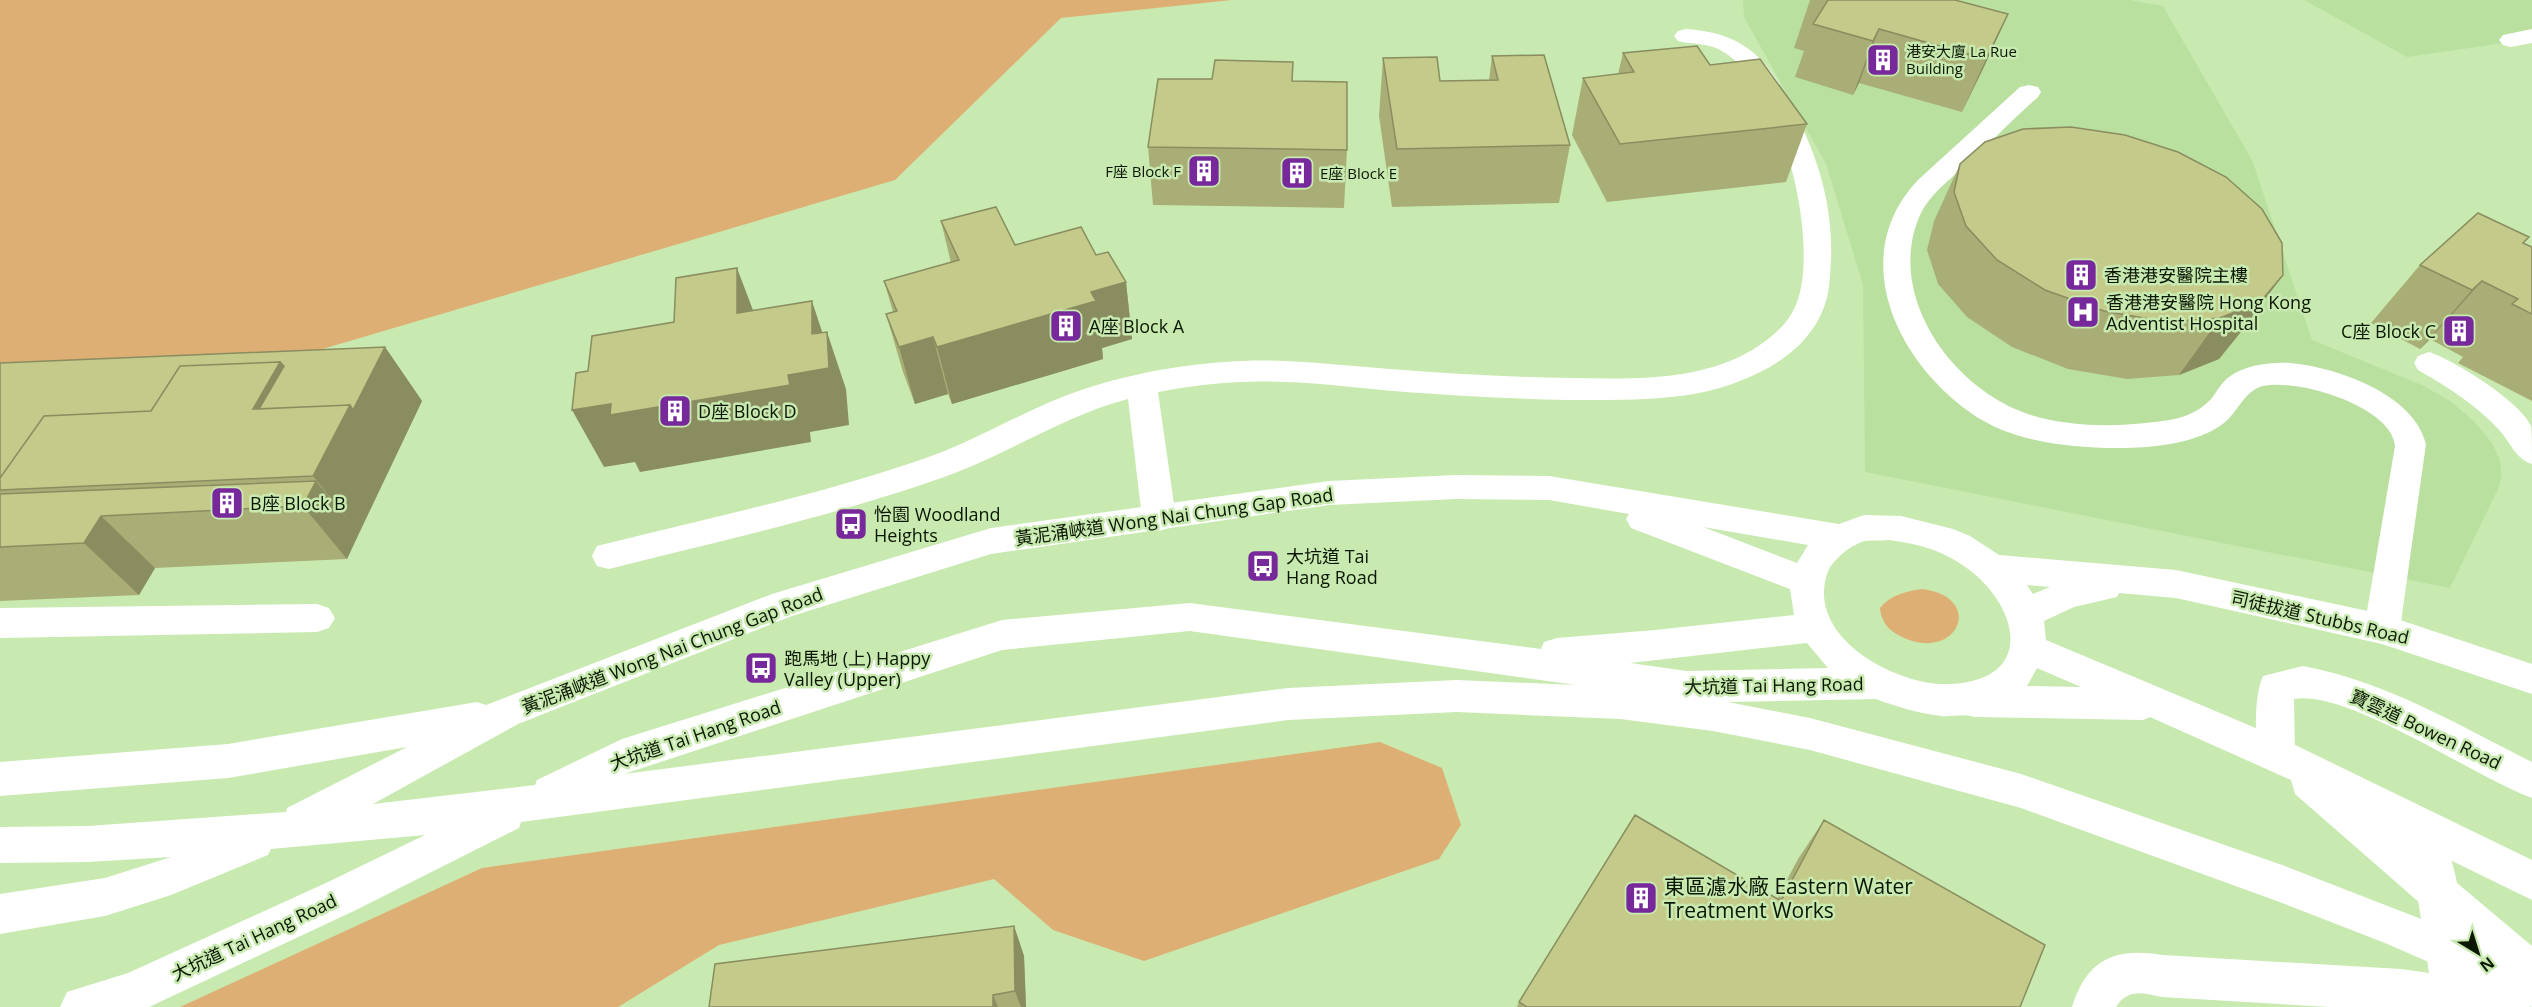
<svg xmlns="http://www.w3.org/2000/svg" width="2532" height="1007" font-family="'Open Sans','Noto Sans TC',sans-serif">
  <rect width="100%" height="100%" fill="#c8eab0"/>
  <path fill="#bae0a0" d="M 1743,0 L 2130,0 L 2163,6 L 2253,162 L 2312,340 L 2422,385 L 2450,401 L 2474,421 L 2492,443 L 2500,460 L 2502,477 L 2497,491 L 2450,588 L 1865,472 L 1863,285 L 1826,164 L 1744,17 Z
    M 2304,0 L 2532,0 L 2532,39 L 2407,57 Z"/>
  <path fill="#deaf74" d="M 0,0 L 1232,0 L 1061,18 L 895,180 L 265,366 L 0,368 Z
    M 1922,589 C 1987,597 1957,665 1900,636 C 1888,630 1881,621 1880,608 C 1890,595 1907,591 1922,589 Z
    M 1380,742 L 1442,768 L 1461,825 L 1439,859 L 1144,961 L 1053,930 L 994,879 L 719,945 L 618,1007 L 180,1007 L 482,868 Z"/>
  <g fill="none" stroke-linecap="round" stroke-linejoin="round">
    <path fill="#fff" fill-rule="evenodd" d="M 1686,29 C 1752,33 1773,67 1800,123 C 1821,166 1833,212 1831,260 C 1830,275 1830,292 1824,307 C 1806,357 1748,383 1699,393 C 1656,401 1612,400 1568,400 C 1513,399 1459,396 1405,392 C 1364,389 1324,383 1284,382 C 1242,380 1200,384 1158,392 L 1176,518 L 1171,527 L 1159,531 L 1147,527 L 1142,518 L 1128,399 C 1063,416 1007,455 944,477 C 834,516 721,541 609,569 L 597,566 L 592,556 L 597,546 L 609,543 C 713,517 819,495 920,460 C 965,445 1006,421 1050,402 C 1105,379 1165,366 1225,362 C 1280,357 1335,365 1390,369 C 1450,374 1510,377 1570,378 C 1632,379 1699,382 1754,349 C 1768,340 1785,327 1793,311 C 1815,271 1799,183 1783,142 C 1770,108 1751,64 1716,48 C 1704,43 1690,44 1678,41 L 1674,36 L 1678,31 Z
      M 2532,29 L 2532,43 L 2511,47 L 2503,45 L 2499,40 L 2503,35 Z
      M 2029,85 L 2038,87 L 2041,92 L 2038,97 C 2013,119 1990,143 1965,166 C 1949,180 1929,195 1920,215 C 1884,297 1955,393 2034,416 C 2072,427 2116,427 2155,422 C 2176,420 2197,415 2212,398 C 2217,391 2222,382 2229,377 C 2245,365 2271,362 2290,363 C 2336,367 2414,394 2426,444 L 2400,629 L 2395,639 L 2382,644 L 2369,639 L 2364,629 L 2395,446 C 2392,406 2296,378 2263,386 C 2244,391 2238,412 2224,423 C 2188,451 2117,450 2074,446 C 2043,443 2009,436 1982,420 C 1901,371 1843,259 1918,180 L 2020,87 Z
      M 2429,352 C 2454,360 2521,402 2531,426 C 2532,435 2532,454 2532,464 C 2516,459 2511,444 2501,432 C 2478,406 2448,387 2418,370 L 2414,363 L 2418,356 Z
      M 317,604 L 329,608 L 335,618 L 329,628 L 317,632 L 0,638 L 0,608 Z
      M 2399,798 C 2415,804 2433,818 2441,833 C 2460,869 2465,938 2472,980 L 2508,985 L 2523,992 L 2530,1007 L 2330,1007 L 2162,997 C 2143,993 2128,988 2116,1007 L 2072,1007 C 2087,959 2115,947 2162,955 L 2401,969 L 2429,973 L 2412,859 L 2385,829 L 2379,816 L 2385,803 Z"/>
    <path fill="#fff" fill-rule="evenodd" d="M 2303,666 C 2385,681 2458,725 2532,762 L 2532,798 C 2476,778 2348,689 2294,699 L 2295,754 L 2289,766 L 2276,771 L 2263,766 C 2253,746 2254,695 2263,676 Z"/>
    <path fill="#fff" fill-rule="evenodd" d="M 1456,475 L 1549,476 L 1839,524 L 1864,515 L 1901,516 L 1953,529 L 1970,536 L 1999,555 L 2176,570 L 2382,614 L 2532,664 L 2532,694 L 2382,644 L 2176,598 L 2119,593 L 2117,597 L 2074,607 L 2044,621 L 2046,640 L 2289,742 L 2532,860 L 2532,900 L 2401,836 L 2532,946 L 2532,1007 L 2385,943 L 2285,904 L 2021,808 L 1810,750 L 1713,731 L 1620,719 L 1457,712 L 1288,720 L 521,822 L 519,828 L 356,910 L 149,1007 L 60,1007 L 67,992 L 128,973 L 328,882 L 425,835 L 271,849 L 268,855 L 171,895 L 105,916 L 0,934 L 0,894 L 105,878 L 171,857 L 88,862 L 0,863 L 0,827 L 88,826 L 286,812 L 287,808 L 407,747 L 228,778 L 0,796 L 0,762 L 228,744 L 477,702 L 486,705 L 772,594 L 991,528 L 1329,481 ZM 1456,499 L 1549,500 L 1629,514 L 1626,519 L 1631,528 L 1790,589 L 1794,615 L 1655,630 L 1557,638 L 1544,642 L 1541,649 L 1190,603 L 1002,620 L 622,739 L 537,780 L 535,785 L 373,804 L 518,724 L 792,616 L 991,554 L 1329,505 ZM 1703,527 L 1808,545 L 1797,563 ZM 1888,540 C 1915,543 1938,549 1961,564 C 2017,600 2040,679 1951,684 C 1903,687 1821,646 1824,590 C 1825,579 1827,569 1835,561 C 1843,552 1854,544 1865,541 C 1872,540 1881,541 1888,540 ZM 2027,585 L 2050,587 L 2033,594 ZM 1190,631 L 1576,685 L 1457,680 L 1288,688 L 624,774 L 1002,650 ZM 1807,643 L 1828,668 L 1687,671 L 1630,663 ZM 2037,668 L 2081,687 L 2027,686 ZM 1876,699 C 1897,707 1918,713 1941,716 C 1953,717 1964,713 1975,717 L 2143,720 L 2150,717 L 2291,780 L 2295,794 L 2452,931 L 2285,866 L 2021,774 L 1810,718 L 1728,702 Z"/>
  </g>
  <path fill="#a9ae76" d="M 1810,0 L 1955,0 L 2008,14 L 1962,112 L 1859,83 L 1853,95 L 1795,77 L 1804,51 L 1794,48 Z
    M 1623,53 L 1710,65 L 1807,124 L 1786,182 L 1607,202 L 1572,135 L 1583,78 L 1618,74 Z
    M 1492,56 L 1570,145 L 1559,203 L 1392,207 L 1379,116 L 1383,58 L 1440,81 L 1489,80 Z
    M 1293,81 L 1347,150 L 1344,208 L 1153,205 L 1148,147 Z
    M 1960,164 L 2283,275 L 2240,333 L 2219,359 L 2179,375 L 2127,379 L 2068,369 L 2012,347 L 1967,317 L 1938,284 L 1927,250 L 1934,221 Z
    M 941,221 L 1015,245 L 1096,255 L 1126,282 L 1132,339 L 1102,348 L 1103,359 L 952,404 L 948,394 L 915,404 L 903,372 L 886,314 L 893,312 L 884,281 L 951,263 Z
    M 2529,237 L 2524,243 L 2532,247 L 2532,401 L 2458,363 L 2463,357 L 2430,339 L 2420,349 L 2371,323 L 2420,265 Z
    M 385,347 L 422,401 L 347,559 L 155,568 L 139,595 L 0,601 L 0,363 Z
    M 1824,820 L 2020,1007 L 1517,1007 L 1519,1002 L 1777,899 L 1798,859 Z
    M 1014,926 L 1024,956 L 1026,1007 L 709,1007 Z"/>
  <path fill="#898d60" d="M 2008,14 L 1984,67 L 1962,112 L 1986,59 Z
    M 1879,29 L 1859,83 L 1853,95 L 1873,41 Z
    M 737,268 L 759,326 L 737,313 Z
    M 2283,275 L 2240,333 L 2219,359 L 2179,375 L 2220,318 Z
    M 2482,281 L 2430,339 L 2420,349 L 2472,290 Z
    M 1126,282 L 1132,339 L 1102,348 L 1103,359 L 952,404 L 937,347 L 1091,292 Z
    M 812,301 L 828,350 L 827,332 L 846,389 L 849,425 L 810,432 L 811,442 L 640,472 L 635,462 L 604,467 L 572,410 L 788,375 L 812,334 Z
    M 933,337 L 948,394 L 915,404 L 899,347 Z
    M 385,347 L 422,401 L 359,533 L 313,476 L 350,405 Z
    M 280,362 L 317,411 L 253,409 Z
    M 316,481 L 359,533 L 347,559 L 303,506 Z
    M 101,516 L 155,568 L 139,595 L 84,543 Z
    M 1014,926 L 1024,956 L 1026,1007 L 1021,1007 L 1015,991 Z
    M 993,995 L 998,1007 L 993,1007 Z"/>
  <path fill="#c4ca89" stroke="#898d60" stroke-width="1.5" d="M 1827,0 L 1955,0 L 2008,14 L 1986,59 L 1879,29 L 1873,41 L 1813,24 L 1828,0 Z
    M 1697,46 L 1710,65 L 1760,59 L 1807,124 L 1620,144 L 1583,78 L 1634,72 L 1623,53 Z
    M 1544,55 L 1570,145 L 1397,149 L 1383,58 L 1437,57 L 1440,81 L 1498,80 L 1492,56 Z
    M 1215,60 L 1293,62 L 1292,81 L 1347,82 L 1347,150 L 1148,147 L 1158,79 L 1212,79 Z
    M 2071,127 L 2125,135 L 2178,152 L 2226,177 L 2262,209 L 2282,243 L 2283,275 L 2261,301 L 2220,318 L 2166,322 L 2104,311 L 2045,290 L 1997,260 L 1966,226 L 1954,192 L 1960,164 L 1985,142 L 2023,129 Z
    M 996,207 L 1015,245 L 1081,227 L 1096,255 L 1108,252 L 1126,282 L 1091,292 L 1096,301 L 937,347 L 933,337 L 899,347 L 886,314 L 897,311 L 884,281 L 959,260 L 941,221 Z
    M 2478,213 L 2529,237 L 2523,243 L 2532,247 L 2532,314 L 2512,304 L 2518,299 L 2482,281 L 2472,290 L 2420,265 Z
    M 737,268 L 737,313 L 812,301 L 812,334 L 827,332 L 829,368 L 788,375 L 790,385 L 610,415 L 611,404 L 572,410 L 576,373 L 588,371 L 592,336 L 674,322 L 676,278 Z
    M 385,347 L 353,410 L 350,405 L 259,409 L 284,366 L 280,362 L 180,366 L 151,411 L 44,416 L 0,478 L 0,363 Z
    M 280,362 L 253,409 L 350,405 L 313,476 L 0,490 L 0,478 L 44,416 L 151,411 L 180,366 Z
    M 316,481 L 303,506 L 101,516 L 84,543 L 0,547 L 0,494 Z
    M 1635,815 L 1781,901 L 1824,820 L 2045,945 L 2020,1007 L 1527,1007 L 1519,1002 Z
    M 1014,926 L 1015,991 L 993,995 L 993,1007 L 709,1007 L 715,964 Z"/>
  <defs>
    <g id="building-square" transform="scale(1.725)"><rect x="-9" y="-9" width="18" height="18" rx="4" fill="#77299b" stroke="#c8eab0"/><path d="M-4-6H4V6H1V3H-1V6H-4ZM-2.5-4.3h1.7v1.8h-1.7ZM.8-4.3h1.7v1.8H.8ZM-2.5-1h1.7V.8h-1.7ZM.8-1h1.7V.8H.8Z" fill="#fff"/></g>
    <g id="hospital-square" transform="scale(1.725)"><rect x="-9" y="-9" width="18" height="18" rx="4" fill="#77299b" stroke="#c8eab0"/><path d="M-5-5h3v3.5h4V-5h3V5h-3V1.5h-4V5h-3Z" fill="#fff"/></g>
    <g id="bus-square" transform="scale(1.725)"><rect x="-9" y="-9" width="18" height="18" rx="4" fill="#77299b" stroke="#c8eab0"/><path d="M-5-6H5V4H4V6H2V4H-2V6H-4V4H-5ZM-3.5-4V0h7V-4ZM-3.5 1.2v1.5H-2V1.2ZM2 1.2v1.5H3.5V1.2Z" fill="#fff"/></g>
  </defs>
  <g fill-rule="evenodd">
    <use href="#building-square" x="1883" y="60"/>
    <use href="#building-square" x="1204" y="171"/>
    <use href="#building-square" x="1297" y="173"/>
    <use href="#building-square" x="2081" y="275"/>
    <use href="#hospital-square" x="2083" y="312"/>
    <use href="#building-square" x="1066" y="326"/>
    <use href="#building-square" x="2459" y="331"/>
    <use href="#building-square" x="675" y="411"/>
    <use href="#building-square" x="227" y="503"/>
    <use href="#bus-square" x="851" y="524"/>
    <use href="#bus-square" x="1263" y="566"/>
    <use href="#bus-square" x="761" y="668"/>
    <use href="#building-square" x="1641" y="898"/>
  </g>
  <g text-anchor="middle" dominant-baseline="central" stroke-width="5" stroke-linejoin="round" paint-order="stroke">
    <g font-size="15" fill="#0c1703" stroke="#c8eab0" text-anchor="start">
      <text x="1906" y="51">港安大廈 La Rue<tspan x="1906" dy="17">Building</tspan></text>
      <text x="1181" y="171" text-anchor="end">F座 Block F</text>
      <text x="1320" y="173">E座 Block E</text>
    </g>
    <g font-size="18" fill="#0c1703" stroke="#c8eab0" text-anchor="start">
      <text x="2104" y="275">香港港安醫院主樓</text>
      <text x="2106" y="302">香港港安醫院 Hong Kong<tspan x="2106" dy="21">Adventist Hospital</tspan></text>
      <text x="1089" y="326">A座 Block A</text>
      <text x="2436" y="331" text-anchor="end">C座 Block C</text>
      <text x="698" y="411">D座 Block D</text>
      <text x="250" y="503">B座 Block B</text>
      <text x="874" y="514">怡園 Woodland<tspan x="874" dy="21">Heights</tspan></text>
      <text x="1286" y="556">大坑道 Tai<tspan x="1286" dy="21">Hang Road</tspan></text>
      <text x="784" y="658">跑馬地 (上) Happy<tspan x="784" dy="21">Valley (Upper)</tspan></text>
    </g>
    <g font-size="18" fill="#0c1703" stroke="#c8eab0">
      <text transform="translate(1174 516) rotate(-8)">黃泥涌峽道 Wong Nai Chung Gap Road</text>
      <text transform="translate(2320 617) rotate(13)">司徒拔道 Stubbs Road</text>
      <text transform="translate(672 650) rotate(-21)">黃泥涌峽道 Wong Nai Chung Gap Road</text>
      <text transform="translate(1774 685) rotate(-1)">大坑道 Tai Hang Road</text>
      <text transform="translate(2426 729) rotate(25)">寶雲道 Bowen Road</text>
      <text transform="translate(695 735) rotate(-19)">大坑道 Tai Hang Road</text>
      <text transform="translate(254 937) rotate(-25)">大坑道 Tai Hang Road</text>
    </g>
    <g font-size="21" fill="#0c1703" stroke="#c8eab0" text-anchor="start">
      <text x="1664" y="886">東區濾水廠 Eastern Water<tspan x="1664" dy="24">Treatment Works</tspan></text>
    </g>
  </g>
  <g transform="translate(2478 953) rotate(142)" stroke="#c8eab0" stroke-width="4.5" paint-order="stroke">
  <path d="M0-4.5L10 22L0 15L-10 22Z" fill="#0c1703"/>
  <text y="-9" font-size="16" font-weight="bold" text-anchor="middle" fill="#0c1703">N</text>
  </g>
</svg>
